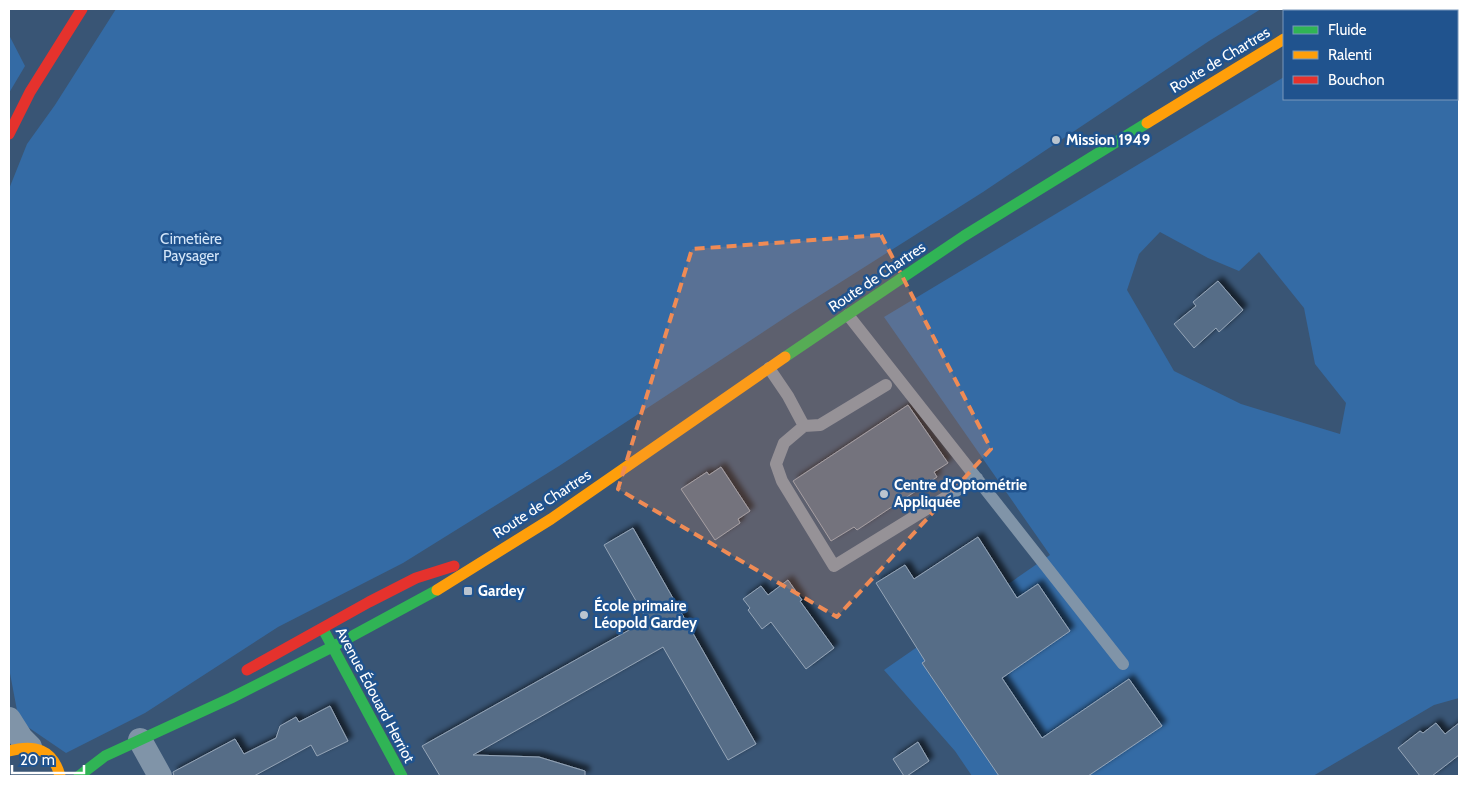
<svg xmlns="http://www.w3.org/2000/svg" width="1468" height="785" font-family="Cabin,sans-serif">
  <defs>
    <filter id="shadow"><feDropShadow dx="4.5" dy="-4.5" stdDeviation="2.5" flood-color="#0009"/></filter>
  </defs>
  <rect width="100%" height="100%" fill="#395575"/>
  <path fill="#346ba5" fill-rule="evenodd" d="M 116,9 L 1261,9 L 1209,41 L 983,192 L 792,313 L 559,466 L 403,563 L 278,627 L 145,713 L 66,753 L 19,721 L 9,668 L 9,189 L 27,144 L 55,105 Z
    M 1457,13 L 1459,19 L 1459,698 L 1434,705 L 1313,776 L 972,776 L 955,751 L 884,670 L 1050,555 L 884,317 L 1284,77 L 1284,99 L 1457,99 ZM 1160,232 L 1208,258 L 1239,271 L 1259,252 L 1304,308 L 1315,364 L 1346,403 L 1340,434 L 1241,404 L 1174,371 L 1127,290 L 1139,254 Z
    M 9,35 L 25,66 L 9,93 Z"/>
  <path fill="#576d87" stroke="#95a5b7" filter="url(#shadow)" d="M 1218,281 L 1243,310 L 1219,332 L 1216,328 L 1194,348 L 1174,324 L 1196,306 L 1193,302 Z
    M 908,405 L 948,463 L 934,472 L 937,477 L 857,530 L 854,527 L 831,541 L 793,481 Z
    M 721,467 L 750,511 L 738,519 L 740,523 L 715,540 L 681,489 L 707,472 L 709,475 Z
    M 633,528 L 756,744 L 728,760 L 663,647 L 473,755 L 539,757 L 585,771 L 585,776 L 440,776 L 422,746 L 647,620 L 604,545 Z
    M 978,537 L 1017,598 L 1038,584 L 1070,631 L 1002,678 L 1042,738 L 1129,679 L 1162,726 L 1088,776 L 999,776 L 922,663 L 925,661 L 876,583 L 905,565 L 914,579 Z
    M 788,580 L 802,600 L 800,601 L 834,648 L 806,669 L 771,622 L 762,629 L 748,610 L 750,608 L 743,599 L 761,586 L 768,595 Z
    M 330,706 L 348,741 L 317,756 L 311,745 L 254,776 L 174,776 L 173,772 L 235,739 L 244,754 L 276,738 L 280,726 L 296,717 L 299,722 Z
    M 1436,723 L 1445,734 L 1459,723 L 1459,755 L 1432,776 L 1420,776 L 1398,748 L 1420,731 L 1423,733 Z
    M 918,742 L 929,761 L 907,776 L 904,776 L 893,759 Z"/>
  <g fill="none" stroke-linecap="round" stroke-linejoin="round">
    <path stroke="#8094a8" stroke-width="12" d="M 848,315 L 1123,664
      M 769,368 L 788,396 L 804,426
      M 886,385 L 820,425 L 804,426 L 784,443 L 776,464 L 782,481 L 834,566 L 977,478"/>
    <path stroke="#8094a8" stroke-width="24" d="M 9,719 L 21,738 L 30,747
      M 140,740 L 160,776"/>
    <path stroke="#30b455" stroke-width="11" d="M 785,357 L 964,236 L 1147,123
      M 324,631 L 402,776
      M 79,776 L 105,756 L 231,698 L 332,647 L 437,590"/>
    <path stroke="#ff9f0a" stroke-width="11" d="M 1147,123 L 1284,39
      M 437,590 L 551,519 L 785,357
      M 9,751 C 34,744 53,749 60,776"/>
    <path stroke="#e5322d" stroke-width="11" d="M 1331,11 L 1335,9
      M 9,134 L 30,92 L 82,9
      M 247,670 L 369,602 L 416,578 L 454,566"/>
  </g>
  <path fill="#ef8b55" fill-opacity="0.2" stroke="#ef8b55" stroke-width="4" stroke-dasharray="10 6" stroke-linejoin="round" d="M 881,235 L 991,449 L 837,617 L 618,489 L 692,249 Z"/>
  <g fill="#bac4cf" stroke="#20538e" stroke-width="2">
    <circle cx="1056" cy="140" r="5"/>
    <circle cx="884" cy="494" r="5"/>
    <rect x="463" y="586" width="10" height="10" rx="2.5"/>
    <circle cx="584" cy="615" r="5"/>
  </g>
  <g text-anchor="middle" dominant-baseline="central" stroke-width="5" stroke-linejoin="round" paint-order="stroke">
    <g font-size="15" fill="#fff" stroke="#20538e">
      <text transform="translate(1220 60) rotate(-31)">Route de Chartres</text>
      <text transform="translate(877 277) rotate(-34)">Route de Chartres</text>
      <text transform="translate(542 504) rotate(-33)">Route de Chartres</text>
      <text transform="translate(375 695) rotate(62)">Avenue Édouard Herriot</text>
    </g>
    <g font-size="15" font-weight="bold" fill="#fff" stroke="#20538e" text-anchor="start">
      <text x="1066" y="140">Mission 1949</text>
      <text x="894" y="485">Centre d'Optométrie<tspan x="894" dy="17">Appliquée</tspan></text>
      <text x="478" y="591">Gardey</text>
      <text x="594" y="606">École primaire<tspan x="594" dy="17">Léopold Gardey</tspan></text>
    </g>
    <g font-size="15" fill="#d4e6f9" stroke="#20538e">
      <text x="191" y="239">Cimetière<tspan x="191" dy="17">Paysager</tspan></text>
    </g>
  </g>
  <rect width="1468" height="785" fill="none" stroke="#ffffff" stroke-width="20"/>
  <rect x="1283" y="10" width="175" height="90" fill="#20538e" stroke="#7998bb"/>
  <rect x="1293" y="26" width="25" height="8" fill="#30b455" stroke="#7998bb"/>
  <text x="1328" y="35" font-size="15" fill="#ffffff">Fluide</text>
  <rect x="1293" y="51" width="25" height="8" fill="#ff9f0a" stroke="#7998bb"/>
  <text x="1328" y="60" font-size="15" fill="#ffffff">Ralenti</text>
  <rect x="1293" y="76" width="25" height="8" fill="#e5322d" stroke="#7998bb"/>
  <text x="1328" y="85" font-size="15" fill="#ffffff">Bouchon</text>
  <path d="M12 765v8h72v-8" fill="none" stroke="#ffffff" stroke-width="2.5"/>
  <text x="20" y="765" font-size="15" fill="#ffffff" stroke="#20538e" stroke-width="4" paint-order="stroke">20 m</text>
</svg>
